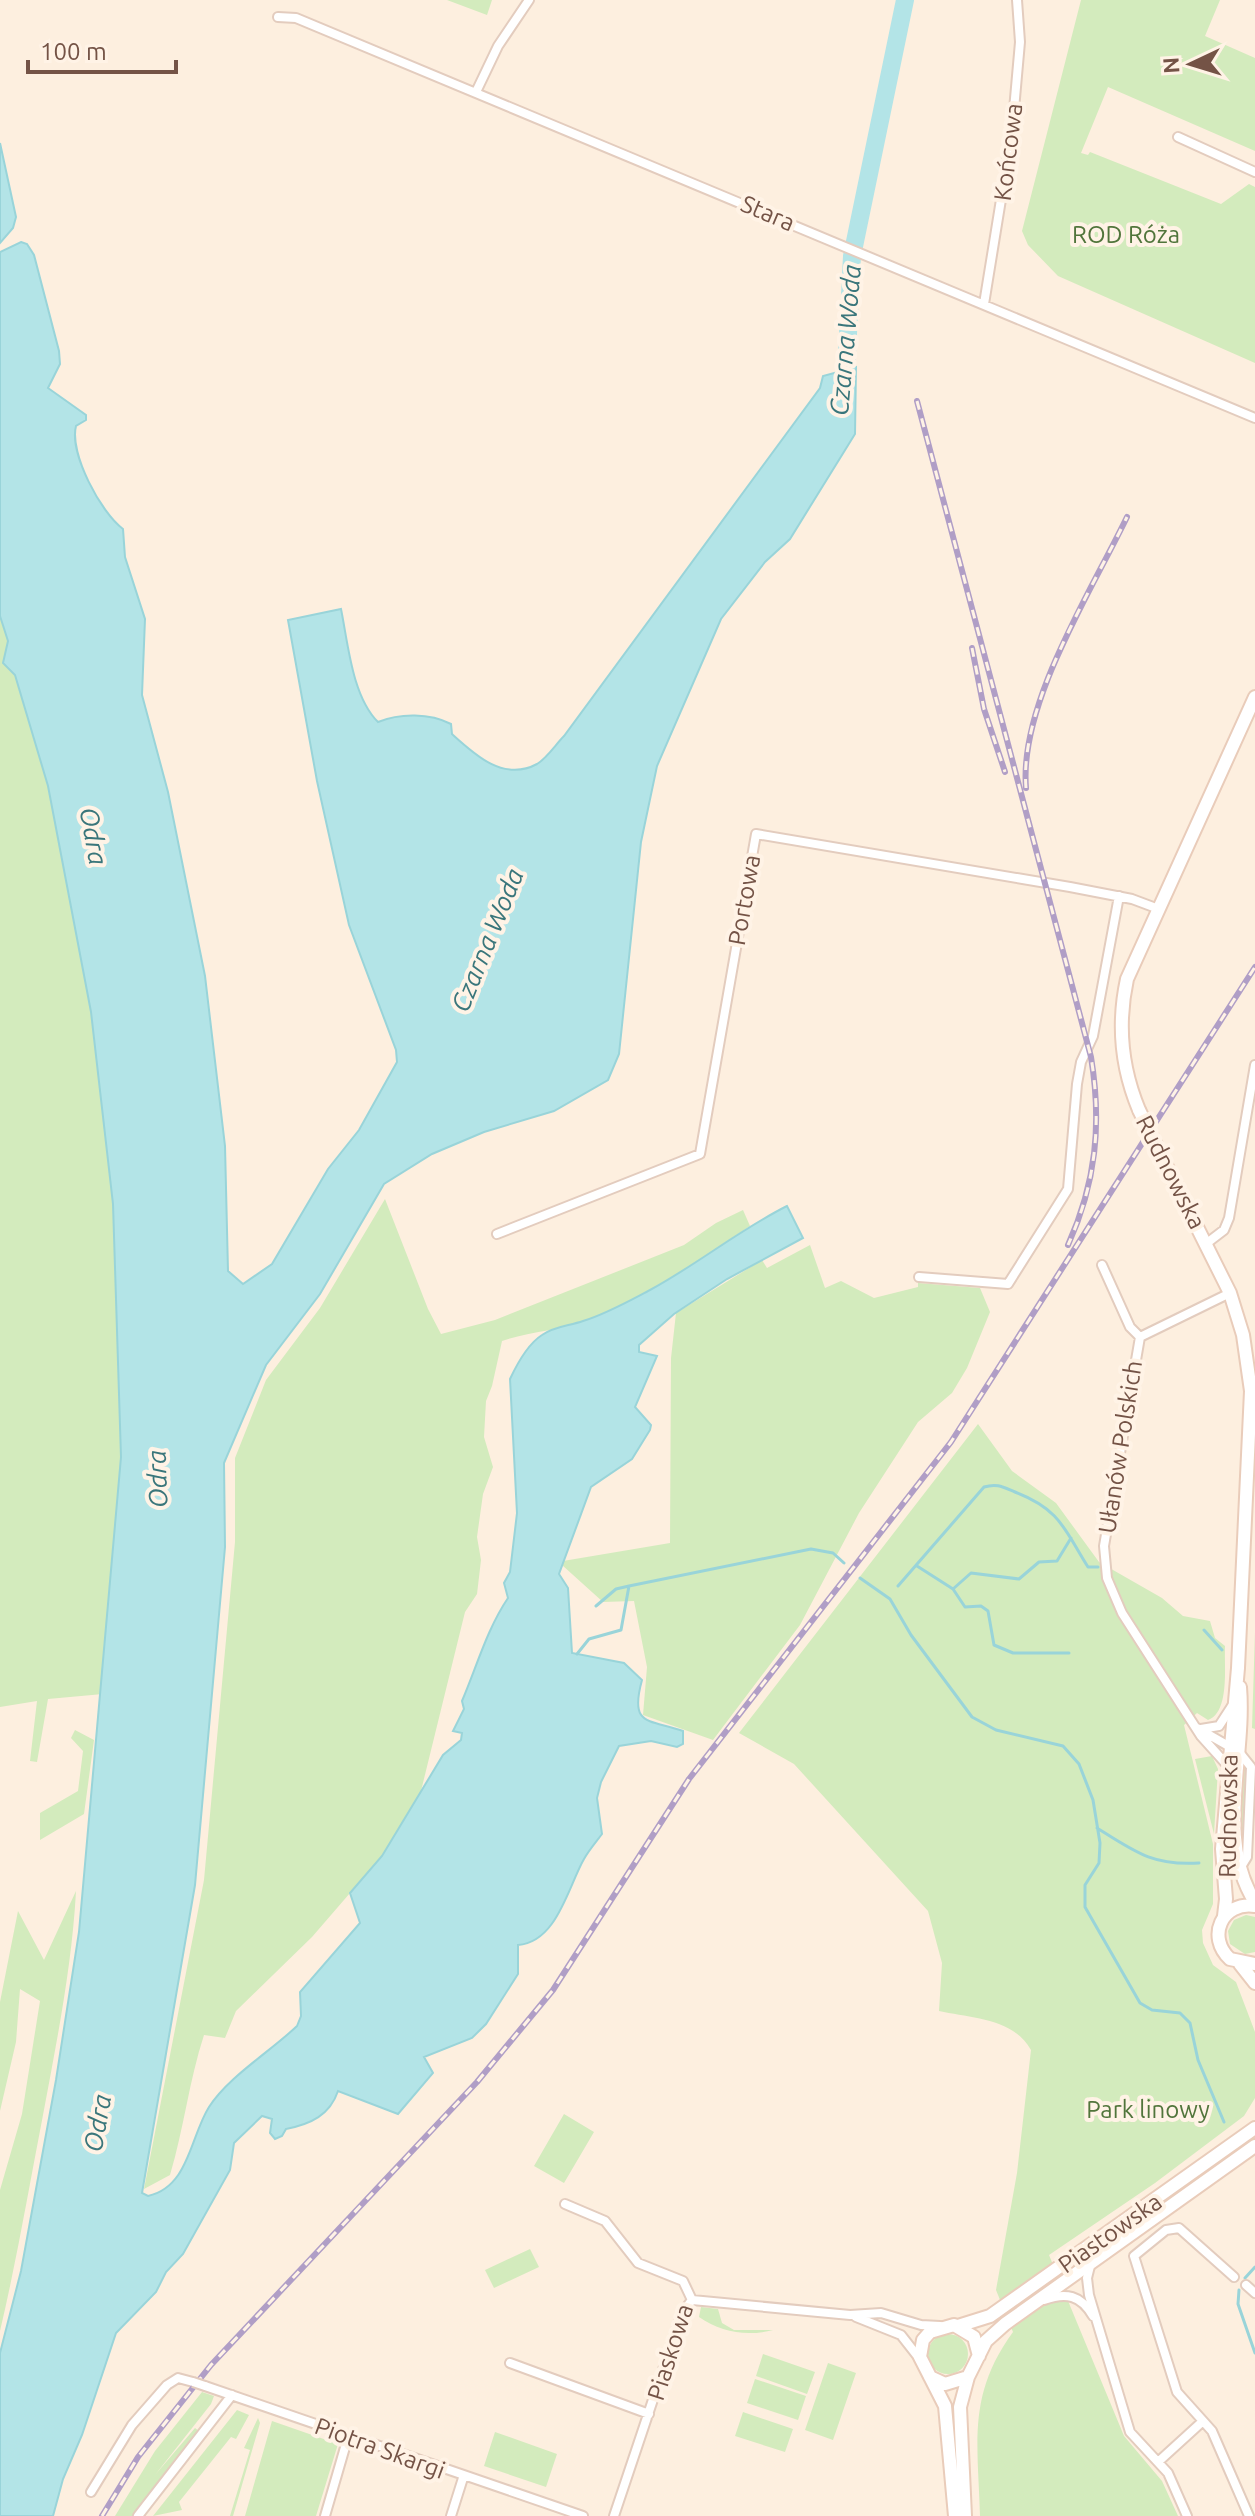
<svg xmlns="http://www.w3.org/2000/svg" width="1255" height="2516" font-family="Ubuntu,sans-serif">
  <rect width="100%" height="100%" fill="#fdefdf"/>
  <path fill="#d3ebbd" d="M 447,0 L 492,0 L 487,15 Z
    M 1081,0 L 1220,0 L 1205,36 L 1255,58 L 1255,151 L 1108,87 L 1081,153 L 1088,155 L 1090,152 L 1221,204 L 1249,184 L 1255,187 L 1255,363 L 1058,276 L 1028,245 L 1022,231 Z
    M 0,616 L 8,641 L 3,663 L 15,675 L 48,786 L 91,1012 L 113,1204 L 121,1457 L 103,1694 L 48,1699 L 37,1762 L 30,1761 L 37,1701 L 0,1707 Z
    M 385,1199 L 428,1309 L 441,1334 L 495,1320 L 684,1245 L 716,1223 L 743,1210 L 750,1226 C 698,1260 646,1300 585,1321 C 559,1330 529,1332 502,1341 L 492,1386 L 486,1401 L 484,1437 L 493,1467 L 483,1494 L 477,1537 L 481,1560 L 477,1594 L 465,1612 L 420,1795 L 382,1856 L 312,1937 L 236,2011 L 225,2038 L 204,2035 C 189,2081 184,2128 170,2175 L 144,2189 L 204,1880 L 235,1542 L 235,1458 L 266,1380 L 320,1308 Z
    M 810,1245 L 825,1288 L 841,1281 L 874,1298 L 918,1287 L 918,1283 L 980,1288 L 990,1312 L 967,1368 L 952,1393 L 918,1422 L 859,1513 L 800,1625 L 713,1740 L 643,1715 L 647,1667 L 634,1601 L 603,1602 L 562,1565 L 563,1561 L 670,1543 L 671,1358 L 676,1313 L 762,1260 L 767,1268 Z
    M 978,1424 L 1012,1471 L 1056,1503 L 1099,1562 L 1162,1598 L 1183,1616 L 1210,1621 L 1215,1638 L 1225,1646 C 1224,1666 1230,1712 1208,1720 L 1197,1713 L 1184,1725 L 1213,1844 L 1213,1904 L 1202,1930 L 1203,1943 L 1213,1965 L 1236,1982 L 1255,2032 L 1255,2098 L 1244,2116 L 1155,2183 L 1049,2255 L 1124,2436 L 1162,2481 L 1178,2516 L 980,2516 C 978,2443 967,2395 1013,2332 L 996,2290 L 1017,2173 L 1031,2050 C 1013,2018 971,2018 939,2011 L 942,1963 L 928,1911 L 794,1764 L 739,1733 Z
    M 1255,1632 L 1255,1729 L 1252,1728 Z
    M 75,1730 L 94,1740 L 84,1814 L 40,1840 L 40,1813 L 78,1791 L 83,1751 L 71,1738 Z
    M 1212,1756 L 1218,1769 L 1214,1834 L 1195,1759 Z
    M 1243,1759 L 1247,1765 L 1243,1858 L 1240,1834 Z
    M 76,1891 C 72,1966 57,2040 43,2115 C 29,2187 17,2259 0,2331 L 0,2190 L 22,2114 L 40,2001 L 20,1989 L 16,2042 L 0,2111 L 0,2002 L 18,1911 L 44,1960 Z
    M 1246,1915 L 1255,1917 L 1255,1952 L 1245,1954 L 1230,1944 L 1228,1931 L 1234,1920 Z
    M 564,2114 L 594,2132 L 564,2183 L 534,2166 Z
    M 530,2249 L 539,2267 L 494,2288 L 485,2270 Z
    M 701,2307 L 718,2309 L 722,2323 L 734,2330 L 773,2330 C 746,2337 721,2332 699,2317 Z
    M928 2354a20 20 0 1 1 40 0a20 20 0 1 1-40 0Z
    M 763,2354 L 815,2372 L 807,2394 L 756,2376 Z
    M 828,2363 L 856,2373 L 833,2440 L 805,2430 Z
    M 755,2379 L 806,2396 L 798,2420 L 747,2403 Z
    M 202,2392 L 214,2396 L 211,2404 L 155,2475 L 195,2428 L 199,2431 L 133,2516 L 115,2516 L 155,2451 Z
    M 237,2410 L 249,2415 L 236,2439 L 231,2437 L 179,2502 L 182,2510 L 153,2516 Z
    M 743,2412 L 793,2429 L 785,2452 L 735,2436 Z
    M 258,2418 L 260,2423 L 233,2516 L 230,2516 L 250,2450 L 244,2448 Z
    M 272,2421 L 338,2444 L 316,2516 L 245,2516 Z
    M 495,2432 L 557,2454 L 546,2487 L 484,2466 Z"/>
  <path fill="#b3e4e7" stroke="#99d4d9" stroke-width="2" d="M 0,143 L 16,217 L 13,228 L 0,243 Z
    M 21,242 L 27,244 L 34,255 L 59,351 L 60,364 L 48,388 L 86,415 L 86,420 L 76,426 C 69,453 101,513 123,529 L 125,557 L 145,619 L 142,695 L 168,792 L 205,976 L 225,1146 L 228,1271 L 243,1284 L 272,1264 L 328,1169 L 359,1130 L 397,1062 L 396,1050 L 349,925 L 317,781 L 288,620 L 341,609 C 348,643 352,696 378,722 C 400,713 430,713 451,724 L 452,734 C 475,755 504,782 537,764 C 547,758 556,744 564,736 L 820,388 L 823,376 L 856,367 L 855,434 L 790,539 L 765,562 L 721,619 L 657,766 L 641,842 L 619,1054 L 608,1080 L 554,1111 L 484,1132 L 432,1154 L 384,1184 L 320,1294 L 266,1365 L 224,1463 L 225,1547 L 195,1885 L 142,2193 L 148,2196 C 189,2187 190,2137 209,2107 C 228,2077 271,2051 297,2026 L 301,2016 L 300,1992 L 360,1923 L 350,1893 L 382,1856 L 443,1755 L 461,1740 L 462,1733 L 453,1731 L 464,1709 L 462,1701 C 477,1666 487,1629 508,1598 L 504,1583 L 510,1572 L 517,1513 L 510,1379 C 517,1364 528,1344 542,1335 C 555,1326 569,1326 583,1321 C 606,1314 629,1301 650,1290 C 698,1264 739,1230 787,1206 L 803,1238 L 727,1279 L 674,1314 L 639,1345 L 639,1352 L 657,1356 L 635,1407 L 651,1425 L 650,1430 L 632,1459 L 591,1487 L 559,1574 L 568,1588 L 572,1653 L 624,1663 L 642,1680 C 629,1727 649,1719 683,1731 L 683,1744 L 677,1747 L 651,1741 L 619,1746 L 601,1782 L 597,1798 L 602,1834 C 596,1842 589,1850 584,1859 C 568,1887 557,1942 518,1945 L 518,1974 L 486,2024 L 472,2038 L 424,2057 L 433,2073 L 398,2114 L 338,2091 C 330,2115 311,2124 286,2129 L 282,2136 L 275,2139 L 270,2133 L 272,2119 L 262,2116 L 234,2143 L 230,2170 L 183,2254 L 166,2272 L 156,2292 L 116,2333 L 82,2435 L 63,2479 L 53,2516 L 0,2516 L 0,2353 L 21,2271 L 56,2080 L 79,1932 L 121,1457 L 113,1204 L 91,1012 L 48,786 L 15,675 L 3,663 L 8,641 L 0,616 L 0,252 Z"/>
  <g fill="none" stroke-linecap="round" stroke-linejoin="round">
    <path stroke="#99d4d9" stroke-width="3" d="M 917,1566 L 953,1589 L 971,1573 L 1019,1579 L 1039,1562 L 1057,1561 L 1071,1538
      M 860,1578 L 890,1599 L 911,1635 L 972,1717 L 996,1730 L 1063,1746 L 1079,1764 L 1093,1800 L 1100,1843 L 1099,1863 L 1085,1885 L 1085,1907 L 1140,2003 L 1152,2010 L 1180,2013 L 1190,2023 L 1198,2060 L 1224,2122
      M 898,1586 L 984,1487 C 997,1483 1003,1487 1015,1492 C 1061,1510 1064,1529 1088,1567 L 1098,1567
      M 953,1589 L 965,1607 L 981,1606 L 988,1611 L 994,1645 L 1013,1653 L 1069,1653
      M 596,1606 L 616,1589 L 629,1586
      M 1204,1630 L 1222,1650
      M 577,1654 L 589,1639 L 621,1630 L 629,1586 L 811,1549 L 833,1553 L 844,1563
      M 1097,1828 C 1135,1852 1153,1866 1199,1863
      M 1245,2278 L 1255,2267
      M 1239,2290 L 1238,2304 L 1255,2353"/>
    <path stroke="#b3e4e7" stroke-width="18" d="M 845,391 L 852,256 L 905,0"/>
    <g stroke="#e3ccbe" stroke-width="12">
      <path id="street" d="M 278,17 L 296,18 L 1255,418
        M 476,92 L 498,46 L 529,0
        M 1178,137 L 1255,172
        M 984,304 L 1012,132 L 1020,42 L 1017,0
        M 497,1234 L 700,1154 L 756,834 L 1070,887 L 1132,899 L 1156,908
        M 1207,1243 L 1224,1230 L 1229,1218 L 1255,1065
        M 1102,1265 L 1130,1327 L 1140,1337
        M 919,1277 L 1008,1284 L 1068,1189 L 1077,1084 L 1081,1062 L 1093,1036 L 1119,896
        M 1197,1728 L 1239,1752 L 1251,1767 L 1247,1857 L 1239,1870
        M 1201,1729 L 1219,1726 L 1232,1706
        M 1228,1766 L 1201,1736 L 1122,1613 L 1107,1578 L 1104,1546 L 1140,1337 L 1230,1293
        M 565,2204 L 605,2221 L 638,2263 L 683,2281 L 692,2300
        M 1091,2262 L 1087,2278 L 1089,2295 L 1130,2432 L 1168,2473 L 1187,2516
        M 1234,2277 L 1179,2228 L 1166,2230 L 1134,2256 L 1177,2392 L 1212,2431 L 1249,2516
        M 1246,2285 L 1255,2293
        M 692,2300 L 850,2315 L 881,2313 L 921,2325 L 940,2326
        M 1044,2300 C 1066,2292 1081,2295 1093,2316
        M 856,2317 L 901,2335 L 919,2358
        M 510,2363 L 649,2414
        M 205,2386 L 583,2516
        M 1158,2462 L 1203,2421
        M 91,2492 L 132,2425 L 167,2385 L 178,2378 L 193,2382
        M 138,2516 L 232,2395
        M 325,2516 L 348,2437
        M 451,2516 L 463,2478
        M 614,2516 L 682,2313 L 692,2300"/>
    </g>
    <g stroke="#e9ccba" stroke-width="16">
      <path id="secondary" d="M 1139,1110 C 1121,1067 1117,1025 1127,979 L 1255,697
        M 1166,1165 L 1230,1293 L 1243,1335 L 1251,1391 L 1238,1668 L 1222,1849 L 1226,1899 L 1224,1916
        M 1240,1687 C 1246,1758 1215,1839 1255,1902
        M 1255,1906 C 1222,1901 1206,1937 1230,1959 L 1255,1964
        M 1240,1964 L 1255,1983
        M 958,2326 L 990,2316 L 1255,2128
        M 930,2377 L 945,2384 L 968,2377 L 986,2341 L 1005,2324 L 1255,2146
        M 955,2516 L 945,2406 L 920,2357 L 923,2340 L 930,2332 L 954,2325 L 974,2337 L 979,2356
        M 965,2516 L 960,2407 L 968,2377"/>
    </g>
    <use href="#street" stroke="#fff" stroke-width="8"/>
    <use href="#secondary" stroke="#fff" stroke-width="12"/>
    <g stroke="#b09ec6" stroke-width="6">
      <path id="rail" d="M 917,401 L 1091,1057 C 1102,1124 1096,1183 1068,1245
        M 972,648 L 984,709 L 1005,772
        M 1026,788 C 1019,704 1091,592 1127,517
        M 102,2516 L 138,2457 L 211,2365 L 477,2082 L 553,1990 L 689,1779 L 951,1442 L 1255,967"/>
    </g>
    <use href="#rail" stroke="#fff3e6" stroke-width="3" stroke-dasharray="9" stroke-linecap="butt"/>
    <g stroke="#e3ccbe" stroke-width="12" stroke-linecap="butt">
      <path id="street-bridge" d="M 193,2382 L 205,2386"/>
    </g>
    <g stroke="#e9ccba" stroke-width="16" stroke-linecap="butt">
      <path id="secondary-bridge" d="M 1139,1110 L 1166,1165"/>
    </g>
    <use href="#street-bridge" stroke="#fff" stroke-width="8"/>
    <use href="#secondary-bridge" stroke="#fff" stroke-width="12"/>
  </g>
  <g text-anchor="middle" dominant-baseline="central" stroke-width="8" stroke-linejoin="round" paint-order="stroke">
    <g font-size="24" fill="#745346" stroke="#fff3e6">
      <text transform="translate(1008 152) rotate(-83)">Końcowa</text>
      <text transform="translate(768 213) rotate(23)">Stara</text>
      <text transform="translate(744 900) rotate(-80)">Portowa</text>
      <text transform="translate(1171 1172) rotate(63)">Rudnowska</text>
      <text transform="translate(1120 1447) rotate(-81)">Ułanów Polskich</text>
      <text transform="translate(1228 1816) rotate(-89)">Rudnowska</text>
      <text transform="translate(1110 2233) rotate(-35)">Piastowska</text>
      <text transform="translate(670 2352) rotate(-72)">Piaskowa</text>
      <text transform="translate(380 2448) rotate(20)">Piotra Skargi</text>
    </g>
    <g font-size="24" fill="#51753b" stroke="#fff3e6">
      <text x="1126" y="234">ROD Róża</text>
      <text x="1148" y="2109">Park linowy</text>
    </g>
    <g font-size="26" font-style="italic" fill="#3a767b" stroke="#fff3e6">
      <text transform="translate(845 340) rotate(-85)">Czarna Woda</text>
      <text transform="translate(94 836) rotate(80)">Odra</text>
      <text transform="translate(487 940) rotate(-68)">Czarna Woda</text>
      <text transform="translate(157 1479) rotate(-92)">Odra</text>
      <text transform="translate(97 2123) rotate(-80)">Odra</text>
    </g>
  </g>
  <g transform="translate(1191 64) rotate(266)" stroke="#fff3e6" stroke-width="6" paint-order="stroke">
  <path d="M0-6L14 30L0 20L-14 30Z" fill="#745346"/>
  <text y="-12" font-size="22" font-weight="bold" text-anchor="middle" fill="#745346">N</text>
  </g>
  <path d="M28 60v12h148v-12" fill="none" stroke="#745346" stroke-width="4"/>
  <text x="40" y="60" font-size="24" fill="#745346" stroke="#fff3e6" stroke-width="6" paint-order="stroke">100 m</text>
</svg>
